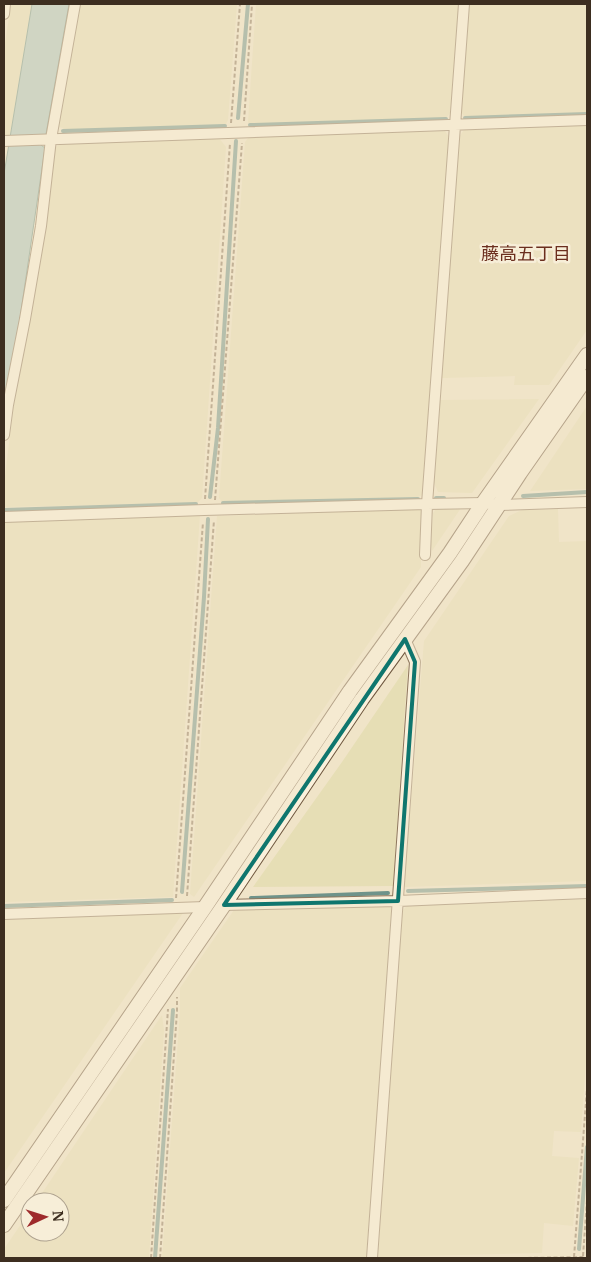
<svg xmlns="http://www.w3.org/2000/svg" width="591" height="1262" font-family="Merriweather,'Noto Sans JP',serif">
  <rect width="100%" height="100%" fill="#f0e4c8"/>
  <path fill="#e6deb5" d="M 11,4 L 32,4 L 10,136 L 4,136 L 4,50 Z
    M 80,4 L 237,4 L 228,120 L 225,126 L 64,130 L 63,128 L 58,127 Z
    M 256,4 L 459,4 L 450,113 L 446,118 L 250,125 L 248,122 Z
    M 469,4 L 587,4 L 587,113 L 465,117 L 461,112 Z
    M 587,125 L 587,330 L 549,385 L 514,385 L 515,376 L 442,378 L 459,137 L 464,130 Z
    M 445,131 L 449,137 L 422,495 L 418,497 L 223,503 L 219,498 L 245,142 L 249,137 Z
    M 219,138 L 226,147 L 202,498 L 197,503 L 4,507 L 4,484 L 14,403 L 29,322 L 54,148 L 61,144 Z
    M 539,399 L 472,493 L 438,492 L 434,483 L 440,400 Z
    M 587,406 L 587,489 L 530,491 Z
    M 437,508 L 461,508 L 432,551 L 431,545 L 433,513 Z
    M 421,509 L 421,567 L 194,897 L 190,894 L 217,516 Z
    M 558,509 L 559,542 L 587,541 L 587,881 L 404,887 L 424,641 L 509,516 L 522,510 Z
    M 200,515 L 173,897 L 4,902 L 4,522 Z
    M 408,665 L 393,886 L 253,887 L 342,762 Z
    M 587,899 L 587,1047 L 581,1132 L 554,1131 L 552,1156 L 579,1158 L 573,1226 L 544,1223 L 542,1253 L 378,1257 L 402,911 L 407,906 Z
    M 389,906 L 393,911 L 366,1257 L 162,1258 L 180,1012 L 180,988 L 234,910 Z
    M 183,913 L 4,1173 L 4,920 Z
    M 162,1015 L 164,1030 L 149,1258 L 4,1258 L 4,1249 L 30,1211 L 30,1232 L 60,1232 L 60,1202 L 36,1202 Z"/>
  <path fill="#a9c4bc" stroke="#6f938a" d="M 32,4 L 69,4 L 46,134 L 41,145 L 45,148 L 20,318 L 4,403 L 4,174 Z"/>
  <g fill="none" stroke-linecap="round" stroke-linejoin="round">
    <path stroke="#6f938a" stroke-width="4" d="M 238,118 L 248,4
      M 465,118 L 587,114
      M 250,125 L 446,119
      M 63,131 L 225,126
      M 523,496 L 587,492
      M 210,497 L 218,428 L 236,141
      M 436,498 L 444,498
      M 223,503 L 418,499
      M 4,510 L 196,504
      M 408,891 L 587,886
      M 182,892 L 204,597 L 208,519
      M 251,898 L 388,893
      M 4,906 L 172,900
      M 579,1249 L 587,1147
      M 155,1258 L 173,1010"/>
    <g stroke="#8d765c" stroke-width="12">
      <path id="street" d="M 4,14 L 5,4
        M 4,141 L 587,120
        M 4,435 L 8,405 L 25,319 L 41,226 L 51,139 L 75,4
        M 4,517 L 204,510 L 427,504 L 483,503 L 499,505 L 587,502
        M 425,555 L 427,504 L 464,4
        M 224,905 L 398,901 L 587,893
        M 4,914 L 205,907
        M 372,1258 L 415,662 L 405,639"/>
    </g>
    <g stroke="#6f573f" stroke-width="16">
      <path id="secondary" d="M 4,1200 L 205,907 L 350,691 L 450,553 L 483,503 L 587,355
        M 4,1225 L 224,905 L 362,699 L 462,561 L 520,473 L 587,377"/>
    </g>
    <path stroke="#8d765c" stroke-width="2" stroke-dasharray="4 2.5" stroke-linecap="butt" d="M 244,121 L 252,4
      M 231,123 L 240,4
      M 205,499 L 230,143
      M 215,500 L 242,143
      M 187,896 L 214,520
      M 176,898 L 203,522
      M 583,1256 L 587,1201
      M 574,1257 L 587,1089
      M 151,1258 L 168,1009
      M 160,1258 L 177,1011 L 177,997
      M 521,1258 L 587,1257"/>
    <use href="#street" stroke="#faf1dc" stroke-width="10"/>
    <use href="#secondary" stroke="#faf1dc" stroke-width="14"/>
  </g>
  <path d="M0 0H591V1262H0ZM 405,639 L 415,662 L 398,901 L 224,905 Z" fill="#f0e4c8" fill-opacity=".55" fill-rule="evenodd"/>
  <path fill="none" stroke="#0f766e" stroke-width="4" stroke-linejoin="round" d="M 405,639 L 415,662 L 398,901 L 224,905 Z"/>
  <g text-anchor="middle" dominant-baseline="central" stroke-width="5" stroke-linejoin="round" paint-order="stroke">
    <g font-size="18" fill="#6b2e1e" stroke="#f7eed8">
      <text x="526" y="253">藤高五丁目</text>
    </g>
  </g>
  <rect width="591" height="1262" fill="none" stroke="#3d2e20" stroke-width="10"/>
  <g transform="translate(45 1217) rotate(86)"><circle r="24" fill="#f7eed8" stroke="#ada18e"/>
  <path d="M0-4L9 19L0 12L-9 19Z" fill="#9e2a2b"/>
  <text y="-8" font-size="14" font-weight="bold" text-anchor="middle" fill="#3d2e20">N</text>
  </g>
</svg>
